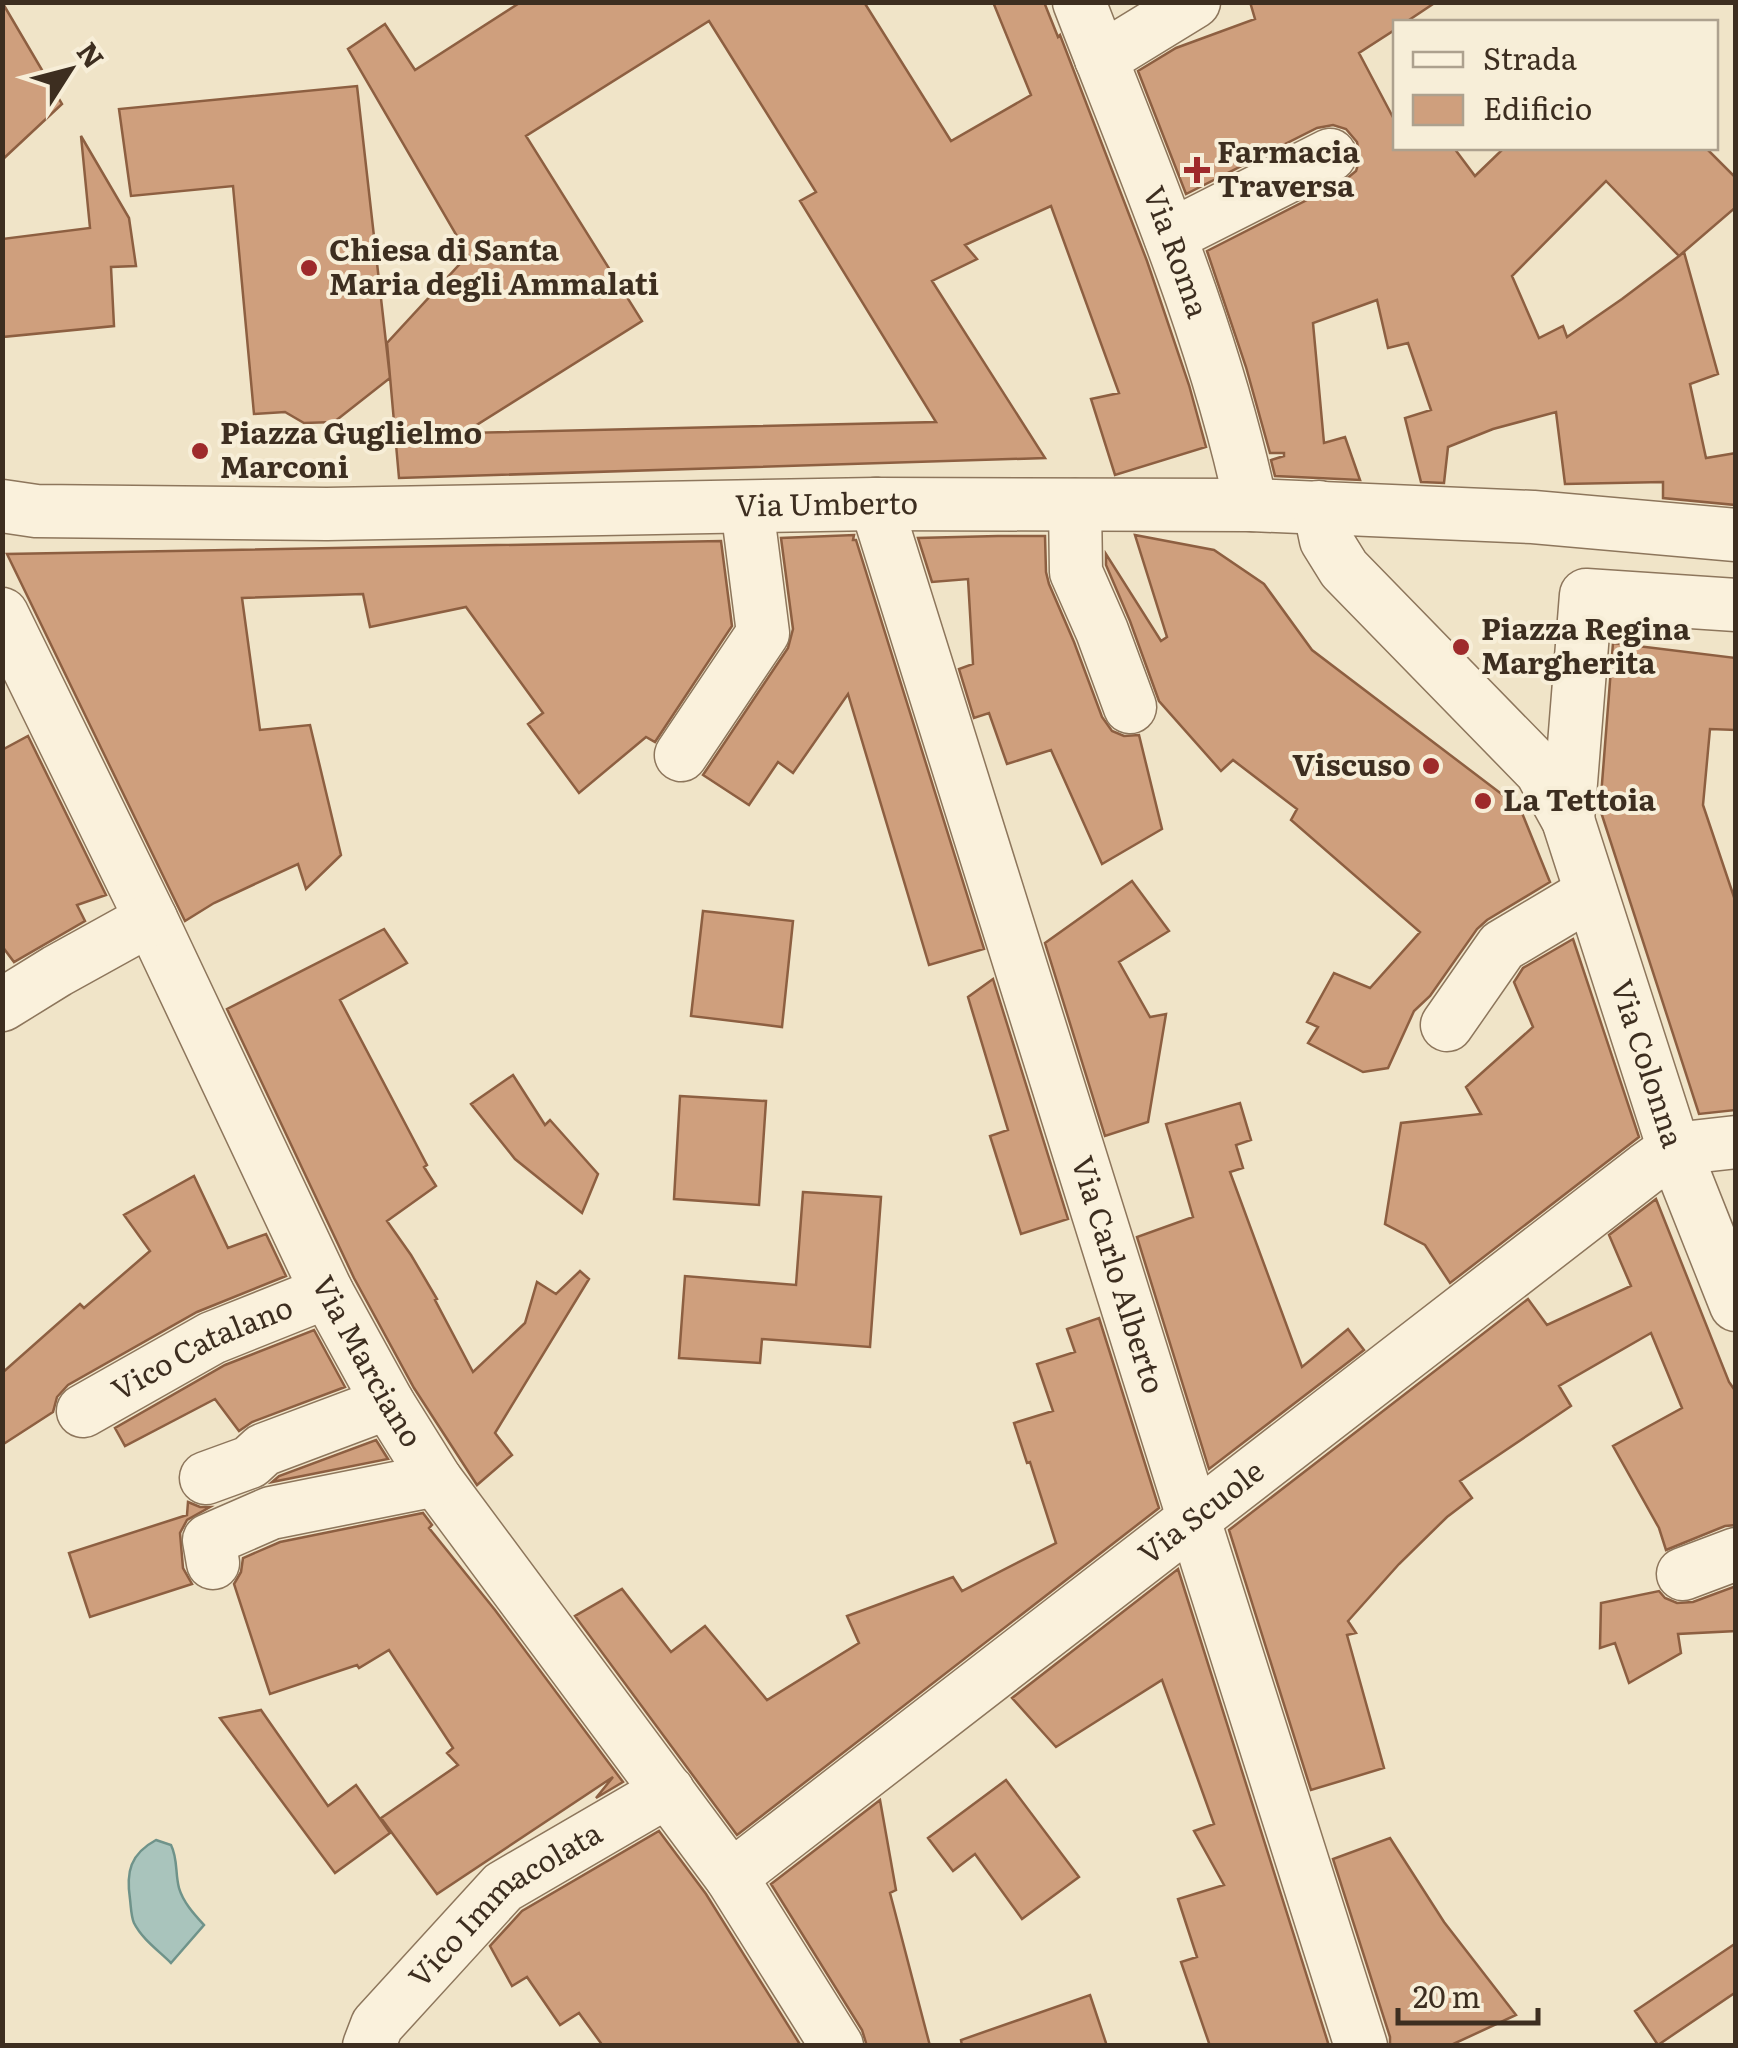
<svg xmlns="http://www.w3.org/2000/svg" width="1738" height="2048" viewBox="0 0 1738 2048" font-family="Literata,serif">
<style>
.water{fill:#a9c4bc;stroke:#6f938a;stroke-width:2.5}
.building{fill:#cf9f7d;stroke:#8d5f41;stroke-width:2.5;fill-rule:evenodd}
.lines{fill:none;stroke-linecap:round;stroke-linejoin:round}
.minor-casing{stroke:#8d765c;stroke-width:55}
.minor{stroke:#faf1dc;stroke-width:52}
.poi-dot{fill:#9e2a2b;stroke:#f7eed8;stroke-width:4}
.labels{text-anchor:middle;stroke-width:8;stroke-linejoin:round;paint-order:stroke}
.poi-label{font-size:30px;font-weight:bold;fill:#3d2e20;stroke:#f7eed8;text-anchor:start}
.street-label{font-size:30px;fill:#3d2e20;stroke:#f7eed8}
</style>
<rect width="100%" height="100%" fill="#f0e4c8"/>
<path class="water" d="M156,1840L171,1845C178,1859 175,1873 179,1888C183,1902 194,1914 204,1925L171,1963C159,1951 142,1939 134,1923C131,1916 131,1907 130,1899C126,1872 130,1854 156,1840Z"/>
<path class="building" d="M2,2L62,104L2,160Z
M521,2H864L951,141L1031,95L993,2H1044L1058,37L1060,35L1147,261L1189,385L1206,447L1115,475L1091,399L1119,393L1051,206L965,245L977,259L932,281L1045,458L399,478L387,343L468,255L348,49L385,24L415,70ZM709,21L816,192L800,201L936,422L464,433L642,321L526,136Z
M1250,2H1436L1406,22H1396V29L1359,53L1396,123V148H1454L1475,176L1504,148H1706L1736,178V207L1679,256L1684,252L1718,374L1690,384L1706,458L1736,453V505L1663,498V482L1565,484L1556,412L1493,429L1448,447L1444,483L1421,482L1405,418L1431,410L1408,343L1388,348L1377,300L1313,323L1324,443L1345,437L1360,480L1275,476L1271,460L1284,456V453H1270L1246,367L1207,251L1344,181L1356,171L1360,158L1357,142L1346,129L1333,125L1317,128L1186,194L1138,71L1176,48L1255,19ZM1606,181L1679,256L1622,299L1567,337L1563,326L1539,338L1512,276Z
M357,86L390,378L334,422L304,423L285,412L254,414L233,186L131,196L119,109Z
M81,136L129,218L136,266L111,267L114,326L2,337V239L90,228Z
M854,535L853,540H856L984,949L929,965L848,694L793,773L778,762L749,805L703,775L788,648L793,629L781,538Z
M1135,535L1214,550L1264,584L1312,650L1520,808L1550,882L1487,920L1477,929L1430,996L1414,1011L1388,1068L1363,1072L1308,1043L1318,1027L1307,1022L1334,973L1370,988L1420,932L1291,820L1297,809L1233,760L1221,771L1159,701L1130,621L1106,565V554L1161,641L1167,637Z
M998,536H1045L1046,572L1049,584L1074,642L1102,717L1112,731L1124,736L1139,735L1162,829L1102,864L1051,750L1007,764L989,713L974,718L959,669L973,664L968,579L932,582L918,538Z
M721,541L732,626L655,742L646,737L579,793L528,724L543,713L466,607L370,627L363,594L242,598L260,730L310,725L341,855L306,889L298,864L214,903L185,921L7,554Z
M1613,643L1736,658V730L1710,729L1703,805L1736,903V1110L1699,1114L1600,809Z
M28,736L106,895L77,905L85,921L14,962L2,946V750Z
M1132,881L1169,931L1119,962L1150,1017L1166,1014L1148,1122L1105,1136L1045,943Z
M703,911L793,921L782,1027L691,1016Z
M384,929L407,963L340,1000L427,1165L424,1167L436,1186L387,1221L411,1255L437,1299L435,1300L473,1372L525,1323L537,1282L556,1294L580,1271L589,1279L495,1433L512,1455L477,1485L414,1388L354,1278L227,1009Z
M1573,939L1639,1137L1450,1283L1425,1245L1385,1224L1401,1123L1481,1114L1466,1087L1533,1027L1514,982L1523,968Z
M993,979L1068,1219L1021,1234L990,1136L1008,1130L968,997Z
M513,1075L545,1125L550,1120L598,1174L582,1213L515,1159L471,1104Z
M680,1096L766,1101L759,1205L674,1199Z
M1240,1103L1251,1140L1236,1145L1243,1168L1230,1172L1302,1367L1348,1329L1364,1350L1209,1469L1137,1237L1193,1217L1166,1124Z
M194,1176L228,1248L266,1234L286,1276L197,1312L68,1385L57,1397L53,1412L2,1445V1373L80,1304L84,1308L150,1251L124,1215Z
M803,1192L881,1197L870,1347L762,1339L760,1363L679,1358L685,1276L796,1285Z
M1656,1199L1729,1382L1736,1392V1525L1725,1526L1666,1550L1659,1528L1613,1446L1682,1408L1651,1333L1559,1386L1571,1406L1460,1481L1472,1498L1447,1517L1399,1564L1348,1621L1356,1633L1347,1635L1384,1768L1311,1790L1229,1530L1528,1299L1547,1325L1631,1286L1609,1235Z
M1099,1318L1159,1508L737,1835L575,1616L622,1589L671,1652L705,1626L767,1700L859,1643L847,1616L953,1577L962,1591L1056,1543L1030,1462L1027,1463L1014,1423L1053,1411L1037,1364L1075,1352L1067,1329Z
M314,1330L345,1387L252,1422L239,1431L215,1399L125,1446L115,1428L225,1365Z
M376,1440L388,1459L272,1482L279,1476Z
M188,1502L200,1507H210L187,1520L180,1533L183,1568L192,1584L90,1617L69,1553L187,1515Z
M423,1513L432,1525L429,1528L495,1610L623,1782L596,1798L613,1777L437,1894L381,1818L458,1765L447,1753L453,1748L389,1650L359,1668L357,1665L270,1694L234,1584L241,1572L243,1558L280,1542Z
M1178,1569L1329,2046H1210L1181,1962L1197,1957L1178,1899L1224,1885L1194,1831L1214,1824L1162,1680L1056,1747L1012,1698Z
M1736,1586V1631L1678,1634L1681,1653L1629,1683L1615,1643L1600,1648L1601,1603L1659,1591L1665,1598L1677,1603L1693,1602Z
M261,1710L328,1806L356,1785L390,1833L335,1873L220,1718Z
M1006,1780L1079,1877L1022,1919L975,1854L953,1871L928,1838Z
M880,1800L896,1890L890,1893L930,2046H867L862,2030L771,1884Z
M659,1831L706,1894L801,2046H603L579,2013L560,2025L527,1977L512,1986L490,1946L522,1911Z
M1390,1838L1444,1922L1516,2015L1449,2046H1390V2037L1333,1859Z
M1736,1943V1992L1658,2045L1635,2011Z
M1090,1995L1107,2046H962L961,2040Z"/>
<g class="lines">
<g class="minor-casing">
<g id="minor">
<path id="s1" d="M1079,2C1143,168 1214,331 1251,505"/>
<path d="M1101,59L1194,2"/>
<path d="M1170,236L1330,155"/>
<path id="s2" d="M876,504L1194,1520L1361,2046"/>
<path d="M1075,505L1076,572L1102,631L1130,707"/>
<path id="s3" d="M2,506L36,511L327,514L876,504L1251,505L1533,517L1736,535"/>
<path id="s4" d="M1319,507L1326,540L1344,569L1541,771L1568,820L1674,1149L1736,1305"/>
<path id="s5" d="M2,614L151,919L327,1292L388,1403L436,1480L731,1877L837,2046"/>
<path d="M681,755L763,633L747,507"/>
<path d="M1568,820L1586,595L1736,605"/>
<path d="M2,1005L57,971L151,919"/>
<path d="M1447,1025L1502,946L1591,893"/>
<path id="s6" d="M83,1411L212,1338L327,1292"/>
<path d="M206,1478L250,1462L263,1450L388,1403"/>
<path d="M213,1563L209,1540L271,1513L436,1480"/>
<path d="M1683,1574L1736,1554"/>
<path id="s7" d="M731,1877L1646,1169L1674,1149L1736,1142"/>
<path id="s8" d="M369,2046L377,2025L503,1887L668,1791"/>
</g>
</g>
<use href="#minor" class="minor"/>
</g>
<g class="poi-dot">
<path d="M1192 155h10v10h10v10h-10v10h-10v-10h-10v-10h10z"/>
<circle cx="309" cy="268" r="10"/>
<circle cx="200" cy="451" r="10"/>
<circle cx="1461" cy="647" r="10"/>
<circle cx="1431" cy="766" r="10"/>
<circle cx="1483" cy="801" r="10"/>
</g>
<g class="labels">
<g class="poi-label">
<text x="1217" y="163">Farmacia<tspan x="1217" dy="34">Traversa</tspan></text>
<text x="329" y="261">Chiesa di Santa<tspan x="329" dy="34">Maria degli Ammalati</tspan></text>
<text x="220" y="444">Piazza Guglielmo<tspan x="220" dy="34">Marconi</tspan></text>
<text x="1481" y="640">Piazza Regina<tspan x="1481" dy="34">Margherita</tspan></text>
<text x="1411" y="776" text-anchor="end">Viscuso</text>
<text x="1503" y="811">La Tettoia</text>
</g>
<g class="street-label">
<text dy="10" stroke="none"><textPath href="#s1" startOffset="268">Via Roma</textPath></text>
<text dy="10" stroke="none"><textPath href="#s3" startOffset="825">Via Umberto</textPath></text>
<text dy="10" stroke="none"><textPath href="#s4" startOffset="662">Via Colonna</textPath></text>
<text dy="10" stroke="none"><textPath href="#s2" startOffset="808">Via Carlo Alberto</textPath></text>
<text dy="10" stroke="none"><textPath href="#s6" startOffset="135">Vico Catalano</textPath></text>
<text dy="10" stroke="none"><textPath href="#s5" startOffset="832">Via Marciano</textPath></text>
<text dy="10" stroke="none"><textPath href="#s7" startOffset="595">Via Scuole</textPath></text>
<text dy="10" stroke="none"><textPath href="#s8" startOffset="200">Vico Immacolata</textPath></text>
</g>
</g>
<rect width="1738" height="2048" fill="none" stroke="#3d2e20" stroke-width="10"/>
<rect x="1393" y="20" width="325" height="130" fill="#f7eed8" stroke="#ada18e" stroke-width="2.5"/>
<rect x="1413" y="52" width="50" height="15" fill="#faf1dc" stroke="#ada18e" stroke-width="2.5"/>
<text x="1483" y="70" font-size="30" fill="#3d2e20">Strada</text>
<rect x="1413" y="95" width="50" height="30" fill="#cf9f7d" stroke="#ada18e" stroke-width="2.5"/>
<text x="1483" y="120" font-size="30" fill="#3d2e20">Edificio</text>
<g transform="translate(70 70) rotate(54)" stroke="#f7eed8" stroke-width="8" paint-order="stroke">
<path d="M0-8L18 38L0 25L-18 38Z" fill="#3d2e20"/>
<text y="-15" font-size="28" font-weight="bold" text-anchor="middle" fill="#3d2e20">N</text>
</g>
<path d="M1398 2008v15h140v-15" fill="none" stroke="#3d2e20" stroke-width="5"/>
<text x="1413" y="2008" font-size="30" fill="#3d2e20" stroke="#f7eed8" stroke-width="8" paint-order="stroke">20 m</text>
</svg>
